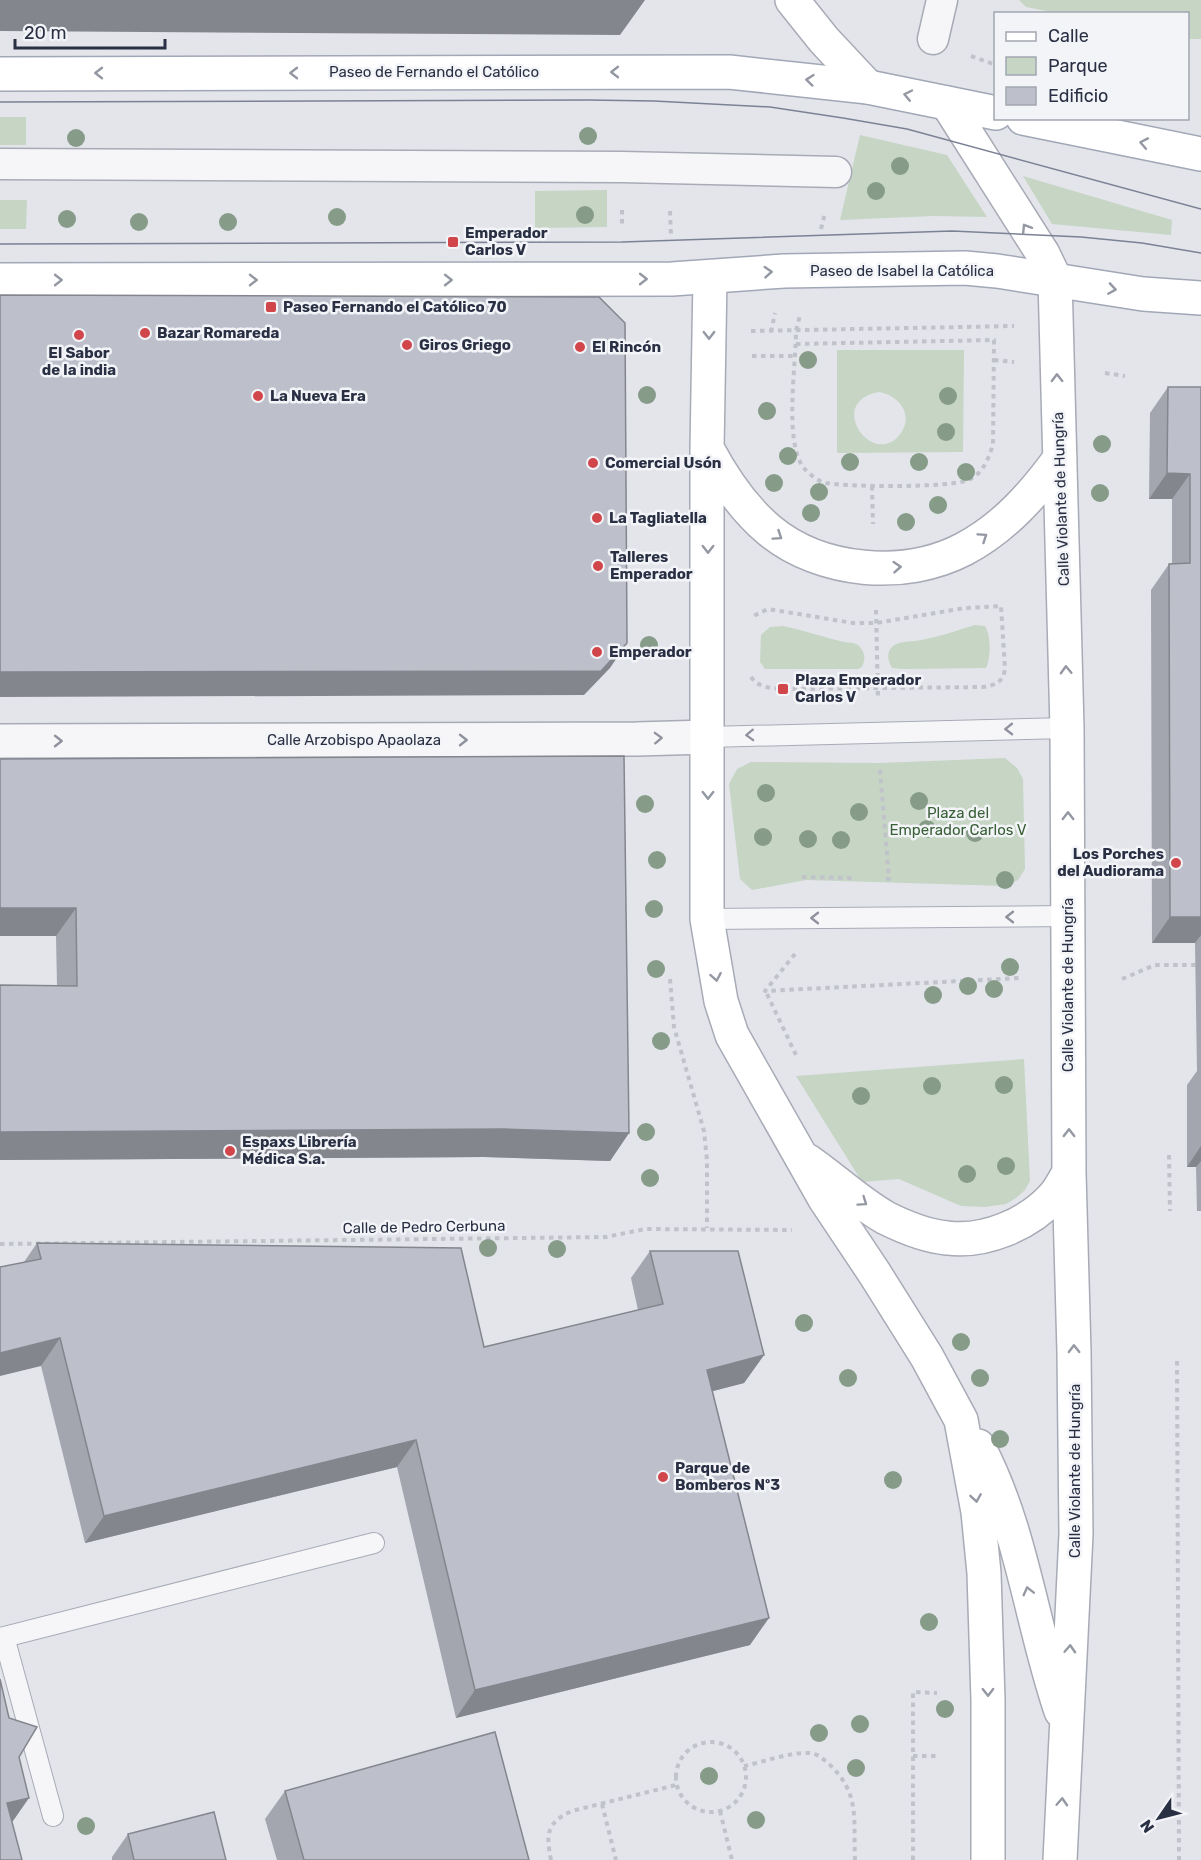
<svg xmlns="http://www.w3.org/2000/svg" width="1201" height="1860" viewBox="0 0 1201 1860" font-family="Rubik,sans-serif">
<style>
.green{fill:#c6d5c4;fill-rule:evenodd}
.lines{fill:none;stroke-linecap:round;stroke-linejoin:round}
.service-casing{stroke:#a8abb6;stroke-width:22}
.pedestrian-casing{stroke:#a8abb6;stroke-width:33}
.minor-casing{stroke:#a8abb6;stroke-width:36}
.secondary-casing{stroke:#a8abb6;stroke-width:36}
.primary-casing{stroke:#a2a7b7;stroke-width:36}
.path{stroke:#c1c3ca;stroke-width:4;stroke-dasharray:4.5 4.5;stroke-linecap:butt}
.service{stroke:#f6f6f9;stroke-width:20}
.pedestrian{stroke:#f6f6f9;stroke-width:30}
.minor{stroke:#f6f6f9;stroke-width:33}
.secondary{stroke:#fff;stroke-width:33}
.primary{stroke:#fff;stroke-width:33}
.tram{stroke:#7c8295;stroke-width:1.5}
.tree{fill:#869c88}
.wall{fill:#a3a5af}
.shaded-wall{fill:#84868e}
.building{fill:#bdc0cb;stroke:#84868e;stroke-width:1.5}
.oneway{stroke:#9498a2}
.oneway2{stroke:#90939e}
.poi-dot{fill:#d1464a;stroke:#f3f4f8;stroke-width:2}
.labels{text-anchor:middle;stroke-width:5;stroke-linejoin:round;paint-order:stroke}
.street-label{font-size:15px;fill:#2a3044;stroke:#f3f4f8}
.poi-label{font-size:15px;font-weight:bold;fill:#2a3044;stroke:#f3f4f8;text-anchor:start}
.park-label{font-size:15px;fill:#396037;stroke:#f3f4f8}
</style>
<rect width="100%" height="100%" fill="#e3e5eb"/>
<path class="green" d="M1019,0H1201V39H1188V14L1056,13L1026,7Z
M0,117H26V145H0Z
M860,135L947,155L987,217L934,216L840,220Z
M1023,176L1172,220L1171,235L1052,224Z
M607,190V227L535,228V191Z
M0,200H27L26,229H0Z
M837,350H964L963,452L837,453ZM879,392C898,395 914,414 901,433C874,471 824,402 879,392Z
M975,625L985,626C991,635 991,658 986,668L902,669L892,668C888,661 886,653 892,647C898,641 908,642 915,641C936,638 955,631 975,625Z
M783,626C803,630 823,637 844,642C850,643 853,642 858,645C865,651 866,659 862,667L858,669H765L760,662L761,635L770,627Z
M1005,758L1017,768L1023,779L1025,869L1018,880L1005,886L806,880L752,890L740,879L729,784L737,769L751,762L880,763Z
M1024,1059L1030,1181L1025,1190L1016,1198L1006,1204L985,1207L961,1206L899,1179L862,1182L796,1076Z"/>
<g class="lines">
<g class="service-casing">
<path id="service" d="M708,737L1067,728
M707,919L1068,916
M4,1637L53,1816
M0,1638L374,1543"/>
</g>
<g class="pedestrian-casing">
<path id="pedestrian" d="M933,39L942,0
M0,164L622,167L836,172"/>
</g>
<g class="minor-casing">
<path id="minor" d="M0,741L636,739L708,737"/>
</g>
<g class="secondary-casing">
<path id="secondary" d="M792,0L824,40L868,87
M947,103L1043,254L1055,279L1067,728L1069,1173L1074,1352L1076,1534L1060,1860
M710,277L707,449V919L721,1001L732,1035L825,1199L875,1274L927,1357L961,1420L978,1512L984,1573L988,1700V1860
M708,450C724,480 743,508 769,530C821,573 905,580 964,549C1004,528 1034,494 1060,458
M808,1161C834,1179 859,1203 886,1218C904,1227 926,1236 947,1238C985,1243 1029,1224 1054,1196C1060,1189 1064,1180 1069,1173
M978,1446C1022,1529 1031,1623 1061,1711"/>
</g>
<g class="primary-casing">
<path id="primary" d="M0,74L729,72L868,87L996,113
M1023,118L1201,154
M0,280L672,279L784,271L965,268L997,271L1143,294L1201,298"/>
</g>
<path class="path" d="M971,56L996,65
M622,210V227
M670,211L671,236
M821,229L825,213
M751,331L1014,326
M771,332L775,313
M796,344L994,340L993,444C989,458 983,474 968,480C950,488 847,487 826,483C817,481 809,474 803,467C784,440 796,366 796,331L800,315
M752,356H796
M994,360L1014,362
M1105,373L1125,376
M872,486L873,524
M876,610L878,698
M751,677C759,688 770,688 783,689L983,687C996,685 1003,682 1005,669L1001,606L965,608L876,623H853L768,609L751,617
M880,770L889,879H885
M802,877L854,878
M795,954L765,991L1020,978
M670,979L674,1027L704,1131L707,1160V1228
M1122,979L1155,965H1201
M767,994L796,1055
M1169,1155L1170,1211
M0,1244L606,1237L645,1229L792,1230
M1177,1361L1179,1860
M676 1777a35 35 0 1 1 70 0a35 35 0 1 1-70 0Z
M913,1756H938
M744,1766C763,1762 790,1752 809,1753C817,1753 823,1759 829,1764C861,1794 853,1820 855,1860
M602,1804L616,1860
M720,1811L732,1860
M551,1860C546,1834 546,1823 572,1811L676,1785
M913,1860V1692L937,1693"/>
<use href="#service" class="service"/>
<use href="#pedestrian" class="pedestrian"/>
<use href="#minor" class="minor"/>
<use href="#secondary" class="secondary"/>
<use href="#primary" class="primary"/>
<path class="tram" d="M0,102L588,100L654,101L770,107L843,118L907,129L1201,209
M0,244L622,242L952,231L1081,237L1142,243L1201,253"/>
</g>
<g class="tree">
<circle cx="588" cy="136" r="9"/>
<circle cx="76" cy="138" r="9"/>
<circle cx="900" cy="166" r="9"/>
<circle cx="876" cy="191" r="9"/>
<circle cx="585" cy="215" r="9"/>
<circle cx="337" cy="217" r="9"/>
<circle cx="67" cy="219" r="9"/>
<circle cx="139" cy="222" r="9"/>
<circle cx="228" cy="222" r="9"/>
<circle cx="808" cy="360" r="9"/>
<circle cx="647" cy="395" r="9"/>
<circle cx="948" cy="396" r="9"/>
<circle cx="767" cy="411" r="9"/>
<circle cx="946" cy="432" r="9"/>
<circle cx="1102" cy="444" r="9"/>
<circle cx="788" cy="456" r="9"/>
<circle cx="850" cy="462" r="9"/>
<circle cx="919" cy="462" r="9"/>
<circle cx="966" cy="472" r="9"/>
<circle cx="774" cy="483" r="9"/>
<circle cx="819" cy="492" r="9"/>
<circle cx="1100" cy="493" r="9"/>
<circle cx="938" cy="505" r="9"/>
<circle cx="811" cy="513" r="9"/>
<circle cx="906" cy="522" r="9"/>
<circle cx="649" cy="645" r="9"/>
<circle cx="766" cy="793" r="9"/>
<circle cx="919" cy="801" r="9"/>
<circle cx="645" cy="804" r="9"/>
<circle cx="859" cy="812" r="9"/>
<circle cx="927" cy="829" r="9"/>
<circle cx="975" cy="833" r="9"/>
<circle cx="763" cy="837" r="9"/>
<circle cx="808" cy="839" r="9"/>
<circle cx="841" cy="840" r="9"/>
<circle cx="657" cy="860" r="9"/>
<circle cx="1005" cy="880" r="9"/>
<circle cx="654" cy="909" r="9"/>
<circle cx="1010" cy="967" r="9"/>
<circle cx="656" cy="969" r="9"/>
<circle cx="968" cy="986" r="9"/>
<circle cx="994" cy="989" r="9"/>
<circle cx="933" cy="995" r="9"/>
<circle cx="661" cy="1041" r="9"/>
<circle cx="1004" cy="1085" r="9"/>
<circle cx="932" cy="1086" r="9"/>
<circle cx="861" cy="1096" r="9"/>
<circle cx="646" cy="1132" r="9"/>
<circle cx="1006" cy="1166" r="9"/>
<circle cx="967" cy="1174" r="9"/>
<circle cx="650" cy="1178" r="9"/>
<circle cx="488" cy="1248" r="9"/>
<circle cx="557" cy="1249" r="9"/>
<circle cx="804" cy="1323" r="9"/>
<circle cx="961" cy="1342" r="9"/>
<circle cx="848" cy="1378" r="9"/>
<circle cx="980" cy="1378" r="9"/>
<circle cx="1000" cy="1439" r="9"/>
<circle cx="893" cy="1480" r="9"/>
<circle cx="929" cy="1622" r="9"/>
<circle cx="945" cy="1709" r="9"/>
<circle cx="860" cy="1724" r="9"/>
<circle cx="819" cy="1733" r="9"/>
<circle cx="856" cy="1768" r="9"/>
<circle cx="709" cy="1776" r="9"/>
<circle cx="756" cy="1820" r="9"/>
<circle cx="86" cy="1826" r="9"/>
</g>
<path class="wall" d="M1168,387H1201V1211H1197L1196,1167H1187V1085L1197,1071L1195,943H1152L1151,590L1169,564H1172V499H1149L1150,413Z
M0,759L629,1133L610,1161L484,1157L0,1160V985L57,986L56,936Z
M37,1243L484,1347L638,1310L631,1278L650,1251L764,1355L744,1383L712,1391L750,1645L456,1718L397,1467L85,1543L41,1366L24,1262Z
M285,1791L529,1860H277L265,1819Z
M128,1834L226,1860H112V1857Z"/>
<path class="shaded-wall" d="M0,0H645L620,35L0,31Z
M1167,473L1190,474L1172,499H1149Z
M627,643L610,668L584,695L0,697V672Z
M0,908H76L56,936H0Z
M1170,917H1201V935L1195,943H1152Z
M504,1129L629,1133L610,1161L484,1157L0,1160V1132Z
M1201,1146V1161L1196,1167H1187Z
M60,1338L41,1366L0,1376V1353Z
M764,1355L744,1383L687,1398L707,1370Z
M416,1440L397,1467L85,1543L104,1516Z
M769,1618L750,1645L456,1718L475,1690Z
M29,1798L13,1821L0,1824L7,1803Z"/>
<path class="building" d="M0,295L599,297L625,323L627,643L601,671L0,672Z
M1168,387H1201V917H1170L1169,564L1190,563V474L1167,473Z
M624,756L629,1133L504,1129L0,1132V985L77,986L76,908H0V759Z
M37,1243L461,1248L484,1347L663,1304L650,1251H738L764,1355L707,1370L769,1618L475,1690L416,1440L104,1516L60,1338L0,1353V1267L41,1259Z
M0,1679L9,1718L37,1727L19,1757L29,1798L7,1803L22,1860H0Z
M495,1732L529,1860H304L285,1791Z
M214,1812L226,1860H134L128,1834Z"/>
<defs><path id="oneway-chevron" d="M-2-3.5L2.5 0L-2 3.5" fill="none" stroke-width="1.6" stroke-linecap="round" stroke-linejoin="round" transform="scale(1.5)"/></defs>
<g class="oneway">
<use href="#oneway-chevron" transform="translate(615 72) rotate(180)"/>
<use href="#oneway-chevron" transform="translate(99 73) rotate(180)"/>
<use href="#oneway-chevron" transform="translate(294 73) rotate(180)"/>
<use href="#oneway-chevron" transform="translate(810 80) rotate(-174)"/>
<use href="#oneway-chevron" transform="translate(908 95) rotate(-168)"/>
<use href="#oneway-chevron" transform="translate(1144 143) rotate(-169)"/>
<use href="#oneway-chevron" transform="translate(1026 228) rotate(-122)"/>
<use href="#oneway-chevron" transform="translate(768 272) rotate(-4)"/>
<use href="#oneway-chevron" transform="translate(643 279)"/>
<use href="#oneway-chevron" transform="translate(58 280)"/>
<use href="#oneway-chevron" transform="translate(253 280)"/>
<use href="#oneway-chevron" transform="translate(448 280)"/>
<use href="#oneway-chevron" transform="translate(1112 289) rotate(9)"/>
<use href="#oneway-chevron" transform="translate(709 335) rotate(90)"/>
<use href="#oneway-chevron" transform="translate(1057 378) rotate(-91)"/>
<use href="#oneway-chevron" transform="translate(778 536) rotate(34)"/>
<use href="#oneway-chevron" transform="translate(983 537) rotate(-34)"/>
<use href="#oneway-chevron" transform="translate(708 549) rotate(90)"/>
<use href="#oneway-chevron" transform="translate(897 567) rotate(-4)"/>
<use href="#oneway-chevron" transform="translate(1066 670) rotate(-92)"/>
<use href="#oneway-chevron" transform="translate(708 795) rotate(90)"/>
<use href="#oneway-chevron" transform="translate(1068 816) rotate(-90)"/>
<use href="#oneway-chevron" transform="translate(716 977) rotate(80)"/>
<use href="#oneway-chevron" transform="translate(1069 1133) rotate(-90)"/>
<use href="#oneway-chevron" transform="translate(863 1202) rotate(35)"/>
<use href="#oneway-chevron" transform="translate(1074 1349) rotate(-91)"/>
<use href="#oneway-chevron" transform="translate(976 1498) rotate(81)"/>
<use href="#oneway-chevron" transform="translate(1028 1591) rotate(-104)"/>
<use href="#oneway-chevron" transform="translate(1070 1649) rotate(-87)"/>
<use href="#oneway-chevron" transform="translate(988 1692) rotate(89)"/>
<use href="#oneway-chevron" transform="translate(1062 1802) rotate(-87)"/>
</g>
<g class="oneway2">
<use href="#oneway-chevron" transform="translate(1009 729) rotate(179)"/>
<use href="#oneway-chevron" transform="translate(750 735) rotate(178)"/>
<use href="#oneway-chevron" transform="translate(658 738) rotate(-2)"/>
<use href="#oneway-chevron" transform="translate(463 740)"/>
<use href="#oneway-chevron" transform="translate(58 741)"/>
<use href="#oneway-chevron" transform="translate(1010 917) rotate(180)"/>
<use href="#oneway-chevron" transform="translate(815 918) rotate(180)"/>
</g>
<g class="poi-dot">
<rect x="447" y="236" width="12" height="12" rx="3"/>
<rect x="265" y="301" width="12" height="12" rx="3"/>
<circle cx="145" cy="333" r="6"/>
<circle cx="79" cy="335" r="6"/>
<circle cx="407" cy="345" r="6"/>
<circle cx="580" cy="347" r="6"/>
<circle cx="258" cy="396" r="6"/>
<circle cx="593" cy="463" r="6"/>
<circle cx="597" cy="518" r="6"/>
<circle cx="598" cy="566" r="6"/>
<circle cx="597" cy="652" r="6"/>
<rect x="777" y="683" width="12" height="12" rx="3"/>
<circle cx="1176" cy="863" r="6"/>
<circle cx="230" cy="1151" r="6"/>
<circle cx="663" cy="1477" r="6"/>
</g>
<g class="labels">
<g class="street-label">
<text x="434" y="77">Paseo de Fernando el Católico</text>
<text x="902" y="276">Paseo de Isabel la Católica</text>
<text transform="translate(1061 499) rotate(-92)" y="5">Calle Violante de Hungría</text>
<text x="354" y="745">Calle Arzobispo Apaolaza</text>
<text transform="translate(1068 985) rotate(-90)" y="5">Calle Violante de Hungría</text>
<text transform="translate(424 1227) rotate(-1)" y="5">Calle de Pedro Cerbuna</text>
<text transform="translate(1075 1471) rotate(-90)" y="5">Calle Violante de Hungría</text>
</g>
<g class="poi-label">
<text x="465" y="238">Emperador<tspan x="465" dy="17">Carlos V</tspan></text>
<text x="283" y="312">Paseo Fernando el Católico 70</text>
<text x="157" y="338">Bazar Romareda</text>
<text x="419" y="350">Giros Griego</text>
<text x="592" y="352">El Rincón</text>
<text x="79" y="358" text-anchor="middle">El Sabor<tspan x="79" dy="17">de la india</tspan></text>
<text x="270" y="401">La Nueva Era</text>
<text x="605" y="468">Comercial Usón</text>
<text x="609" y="523">La Tagliatella</text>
<text x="610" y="562">Talleres<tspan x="610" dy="17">Emperador</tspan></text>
<text x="609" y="657">Emperador</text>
<text x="795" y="685">Plaza Emperador<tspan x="795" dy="17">Carlos V</tspan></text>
<text x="1164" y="859" text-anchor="end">Los Porches<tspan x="1164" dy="17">del Audiorama</tspan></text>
<text x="242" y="1147">Espaxs Librería<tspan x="242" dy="17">Médica S.a.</tspan></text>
<text x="675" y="1473">Parque de<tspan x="675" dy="17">Bomberos Nº3</tspan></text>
</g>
<g class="park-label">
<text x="958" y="818">Plaza del<tspan x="958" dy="17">Emperador Carlos V</tspan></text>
</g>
</g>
<rect x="994" y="12" width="195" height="108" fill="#f3f4f8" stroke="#a3a6b0" stroke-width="1.5"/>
<rect x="1006" y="32" width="30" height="9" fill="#ffffff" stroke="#a3a6b0" stroke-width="1.5"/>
<text x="1048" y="42" font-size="18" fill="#2a3044">Calle</text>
<rect x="1006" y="57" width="30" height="18" fill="#c6d5c4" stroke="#a3a6b0" stroke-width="1.5"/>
<text x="1048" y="72" font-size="18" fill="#2a3044">Parque</text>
<rect x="1006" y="87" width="30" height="18" fill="#bdc0cb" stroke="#a3a6b0" stroke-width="1.5"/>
<text x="1048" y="102" font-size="18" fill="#2a3044">Edificio</text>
<g transform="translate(1159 1818) rotate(235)" stroke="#f3f4f8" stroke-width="4.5" paint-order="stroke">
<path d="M0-4.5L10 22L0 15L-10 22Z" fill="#2a3044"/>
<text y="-9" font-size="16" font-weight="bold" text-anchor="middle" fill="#2a3044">N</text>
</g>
<path d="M15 39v9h150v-9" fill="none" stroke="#2a3044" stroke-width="3"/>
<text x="24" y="39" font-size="18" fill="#2a3044" stroke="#f3f4f8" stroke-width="4.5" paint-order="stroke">20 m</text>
</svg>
